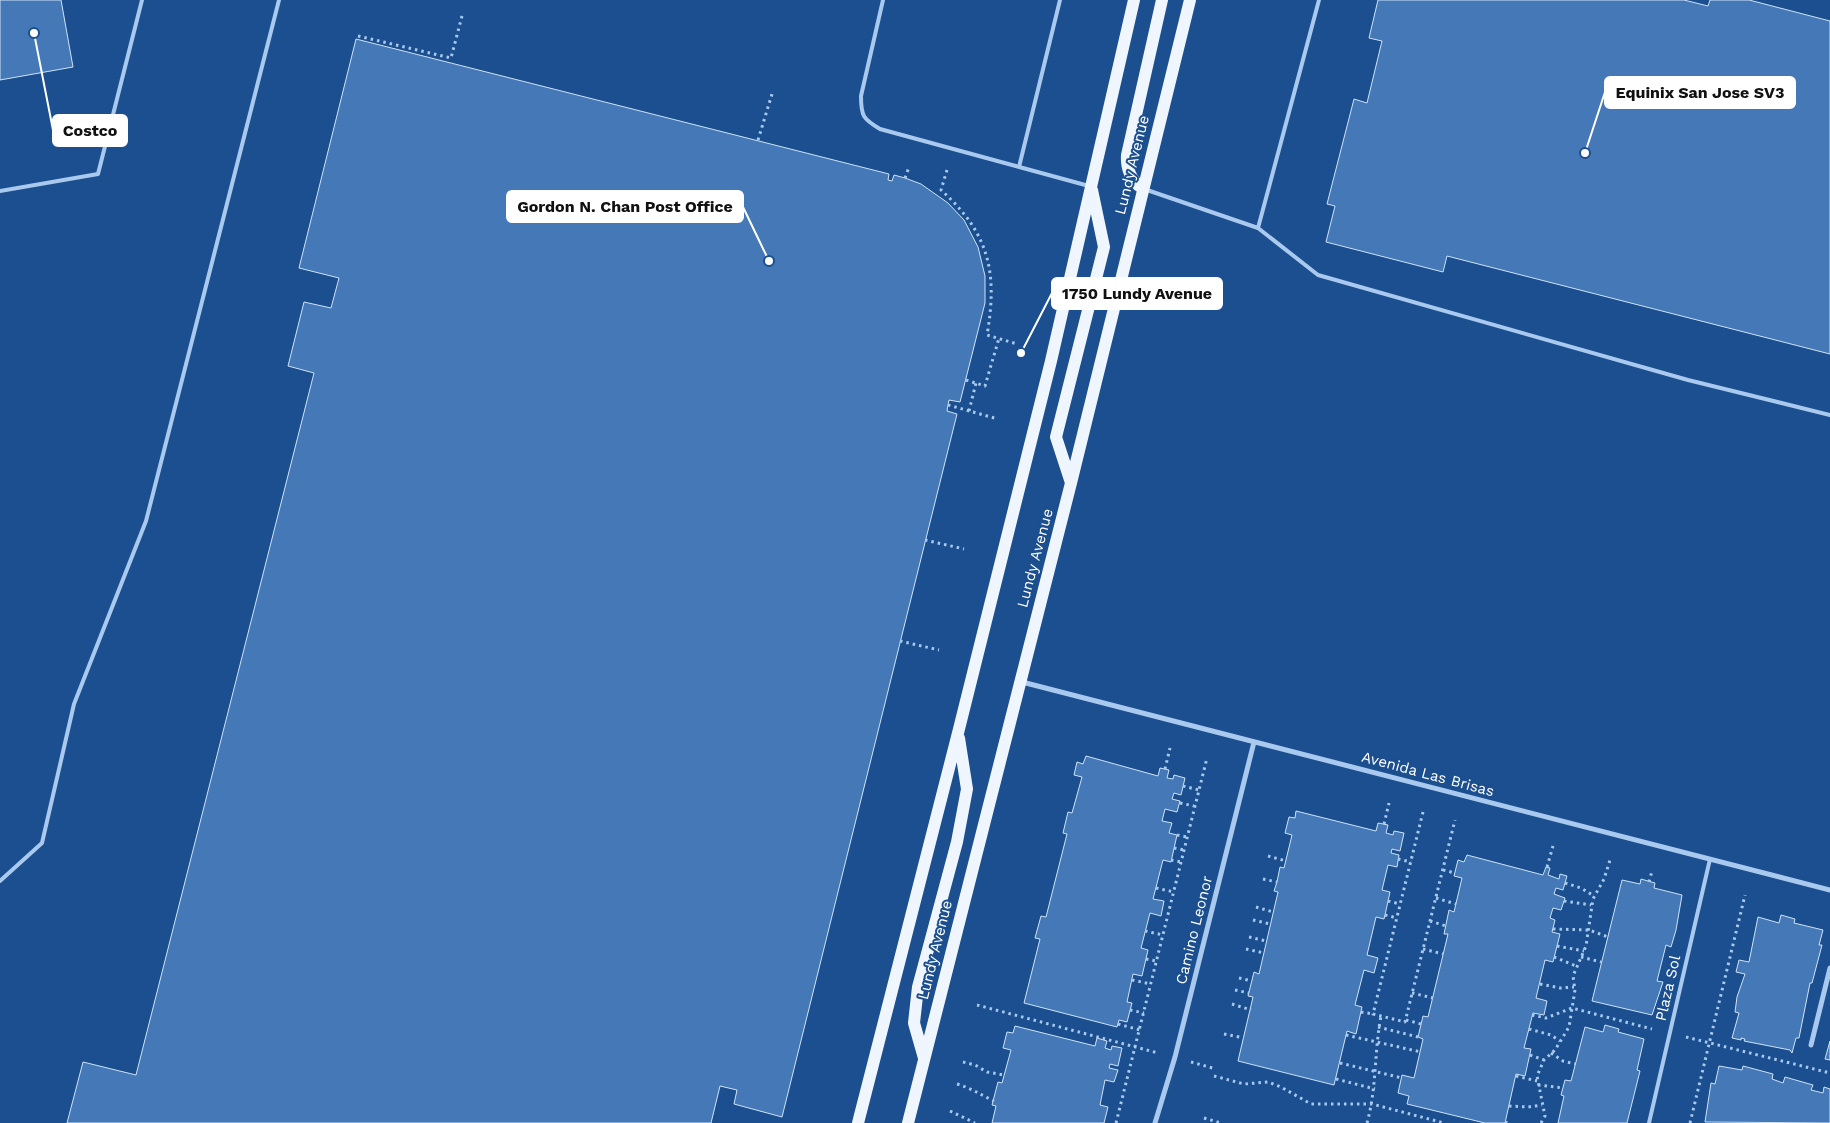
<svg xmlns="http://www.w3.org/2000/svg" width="1830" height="1123" viewBox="0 0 1830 1123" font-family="'Work Sans',sans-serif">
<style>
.building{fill:#4478b7;stroke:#cfe3fa}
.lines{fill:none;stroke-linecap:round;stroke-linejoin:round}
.path{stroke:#a9c9ee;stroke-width:3;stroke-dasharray:2.5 4;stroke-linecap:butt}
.service{stroke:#a9c9ee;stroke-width:4}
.minor{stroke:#a9c9ee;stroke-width:5}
.primary{stroke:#f0f6ff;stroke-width:12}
.labels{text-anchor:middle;stroke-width:4;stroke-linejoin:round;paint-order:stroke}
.street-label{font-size:15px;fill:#fff;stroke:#1b4f8f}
.leader{fill:none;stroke:#fff;stroke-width:2}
.callout-dot{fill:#fff;stroke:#1b4f8f;stroke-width:2}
.callout{fill:#fff;stroke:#fff;stroke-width:2}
.callout-label{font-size:16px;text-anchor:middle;font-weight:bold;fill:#111}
</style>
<rect width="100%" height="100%" fill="#1b4f8f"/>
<path class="building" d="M0,0H61L73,67L0,80Z
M1378,0H1684L1708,6L1710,0H1749L1830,21V354L1447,256L1443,272L1326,242L1335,206L1327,204L1354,99L1367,103L1382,41L1369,38Z
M356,39L889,174L888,180L892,181L894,175L905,178L921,184L948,203L964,220L978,247L985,276V303L960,402L949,400L948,405L947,411L957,414L782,1117L734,1104L737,1090L720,1086L711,1123H67L83,1062L136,1075L314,373L288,366L304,302L331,308L339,278L299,268Z
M1086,756L1158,776L1160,768L1169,770L1167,778L1173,779L1174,775L1185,778L1181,795L1174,793L1172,799L1180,801L1177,812L1165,809L1162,821L1172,823L1169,833L1177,835L1171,862L1163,860L1153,899L1164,901L1161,916L1150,913L1141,948L1148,950L1142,976L1133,974L1127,1002L1132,1003L1127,1022L1119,1020L1117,1027L1024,1003L1040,939L1035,938L1041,916L1046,917L1067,834L1063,833L1068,812L1072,813L1082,777L1074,775L1077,762L1083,764Z
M1296,811L1376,831L1378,823L1388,825L1386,833L1393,835L1394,831L1404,833L1400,851L1392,849L1391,853L1399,855L1397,867L1388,865L1382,890L1390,892L1385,915L1384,919L1376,917L1367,955L1378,958L1374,973L1364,970L1355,1005L1362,1007L1356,1034L1347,1031L1334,1085L1238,1061L1253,997L1248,996L1254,972L1259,974L1278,892L1274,891L1277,882L1280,867L1284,868L1292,835L1285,833L1289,817L1295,818Z
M1467,855L1543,875L1546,867L1550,868L1548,875L1559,879L1560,874L1567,876L1563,890L1556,888L1554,894L1565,898L1561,910L1553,908L1550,918L1555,920L1552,932L1560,934L1553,962L1545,960L1536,998L1547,1001L1544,1015L1533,1013L1524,1048L1531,1049L1525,1076L1516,1074L1505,1123H1485L1407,1104L1409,1096L1398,1093L1402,1075L1414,1078L1423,1039L1418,1037L1423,1016L1428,1017L1448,934H1444L1449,910L1454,912L1462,878L1454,876L1458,860L1464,862Z
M1641,879L1655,883L1654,888L1682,895L1676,930L1671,947L1666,945L1657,981L1663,982L1652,1015L1592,1001L1622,880L1640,884Z
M1781,915L1795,919L1794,923L1823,930L1819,945H1822L1812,983H1810L1799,1038H1796L1792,1053L1790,1050L1744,1041L1745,1039L1741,1038V1040L1732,1038L1739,1013L1735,1012L1737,997L1745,974L1736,972L1739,960L1749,962L1758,917L1779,923Z
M1605,1025L1619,1029L1618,1032L1644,1039L1637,1070L1640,1071L1627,1123H1558L1564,1096L1561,1095L1565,1080L1571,1081L1585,1027L1603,1032Z
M1015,1026L1095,1046L1097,1038L1107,1041L1105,1048L1111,1050L1112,1046L1122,1048L1118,1066L1110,1064L1109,1068L1118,1070L1114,1082L1105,1080L1100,1105L1108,1107L1104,1123H992L996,1106L992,1105L998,1082L1002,1083L1011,1050L1003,1048L1007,1032L1013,1033Z
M1830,1041V1060L1825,1059Z
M1719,1066L1742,1070L1743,1066L1773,1074L1772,1079L1783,1083L1785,1077L1813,1085L1811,1090L1823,1093L1824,1087L1830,1089V1123L1705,1122L1711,1083L1715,1084Z"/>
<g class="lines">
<path class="path" d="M358,36L451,58L462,16
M758,140L772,94
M947,170L941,190C989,233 998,272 987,335L1017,344
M905,178L909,167
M966,380L985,386L999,338
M948,405L998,419
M969,411L976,383
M925,540L964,549
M900,641L939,650
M1165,769L1170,748
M1183,786L1199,790
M1180,803L1194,806
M1423,812L1373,1014L1405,1022L1455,820
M1384,824L1389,803
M1177,835L1187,837
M1174,848L1184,850
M1268,856L1286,861
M1398,859L1411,862
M1171,860L1181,862
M1547,867L1553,846
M1443,870L1455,873
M1263,879L1277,882
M1649,882L1652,871
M1565,883L1581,888L1594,896
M1156,888L1174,892
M1436,898L1456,904
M1388,901L1400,904
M1564,901L1591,905
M1256,907L1273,912
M1385,915L1397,918
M1253,920L1270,924
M1430,921L1446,926
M1553,929L1589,930L1608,937
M1145,931L1163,935
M1249,937L1266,941
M1557,946L1584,951
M1246,949L1264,953
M1423,949L1443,954
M1554,957L1576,966
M1581,957L1601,962
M1146,959L1156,961
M1239,978L1252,981
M1132,980L1151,984
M1540,984L1560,988L1574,987
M1235,990L1249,993
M1412,993L1433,998
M1232,1004L1251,1010
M977,1005L1158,1053
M1130,1010L1144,1013
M1361,1012L1373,1014
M1532,1015L1546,1018L1572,1008L1652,1029
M1406,1020L1421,1024
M1118,1024L1140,1030
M1378,1027L1418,1037
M1529,1029L1551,1035L1560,1041
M1224,1034L1244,1038
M1346,1035L1421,1052
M1686,1037L1830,1073
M1551,1053L1563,1061L1575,1064
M1530,1055L1544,1060
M963,1062L975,1065L987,1072L1004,1075
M1191,1062L1216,1069
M1340,1063L1402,1078
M1214,1076L1244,1084L1268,1082L1281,1087L1311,1104H1372L1444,1123
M1516,1076L1537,1081
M1336,1079L1375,1089
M957,1084C971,1088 981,1095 994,1101
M1538,1085L1563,1088
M1509,1106L1528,1107L1542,1105
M950,1111L975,1123
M1204,1118L1221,1123
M1505,1122L1509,1123
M1116,1123L1207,758
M1367,1123C1377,1087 1374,1052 1381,1016
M1541,1123L1545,1116L1537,1076L1544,1060L1555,1050L1569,1027L1575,990L1573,976L1586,946L1593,899L1604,879L1610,860
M1690,1123L1745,895"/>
<path class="service" d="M883,0L861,96C861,116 863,119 880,129L1089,186
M1019,167L1060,0
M1147,190L1258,228L1319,0
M0,191L98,174L142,0
M1258,228L1318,275L1688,380L1830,415
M0,881L42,843L74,704L146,521L279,0
M1649,1123L1710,859"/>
<path class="minor" d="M1022,682L1830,890
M1811,1045L1830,968
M1155,1123L1175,1057L1254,742"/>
<path class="primary" d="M1142,188C1131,181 1126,168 1127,155L1162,0
M1071,483L1056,437L1104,247L1092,190
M924,1058L914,1023L918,987L957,842L967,789L959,738
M858,1123L958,733L1051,361L1134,0
M908,1123L1071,483L1190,0"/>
</g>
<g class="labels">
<g class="street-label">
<text transform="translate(1132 165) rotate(-76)" y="5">Lundy Avenue</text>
<text transform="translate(1035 558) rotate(-75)" y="5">Lundy Avenue</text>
<text transform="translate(1428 774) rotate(15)" y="5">Avenida Las Brisas</text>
<text transform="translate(1194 930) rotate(-76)" y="5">Camino Leonor</text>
<text transform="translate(935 950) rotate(-76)" y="5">Lundy Avenue</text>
<text transform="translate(1668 988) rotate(-77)" y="5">Plaza Sol</text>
</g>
</g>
<path class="leader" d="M1585 153L1605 92M34 33L53 130M769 261L743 207M1021 353L1052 293"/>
<g class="callout-dot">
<circle cx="1585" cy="153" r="5"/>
<circle cx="34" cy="33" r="5"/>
<circle cx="769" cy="261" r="5"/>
<circle cx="1021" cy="353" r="5"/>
</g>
<g class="callout">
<rect x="1605" y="77" width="190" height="31" rx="5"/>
<rect x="53" y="115" width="74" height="31" rx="5"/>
<rect x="507" y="191" width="236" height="31" rx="5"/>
<rect x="1052" y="278" width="170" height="31" rx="5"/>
</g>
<g class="callout-label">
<text x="1700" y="98">Equinix San Jose SV3</text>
<text x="90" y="136">Costco</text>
<text x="625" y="212">Gordon N. Chan Post Office</text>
<text x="1137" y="299">1750 Lundy Avenue</text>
</g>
</svg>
